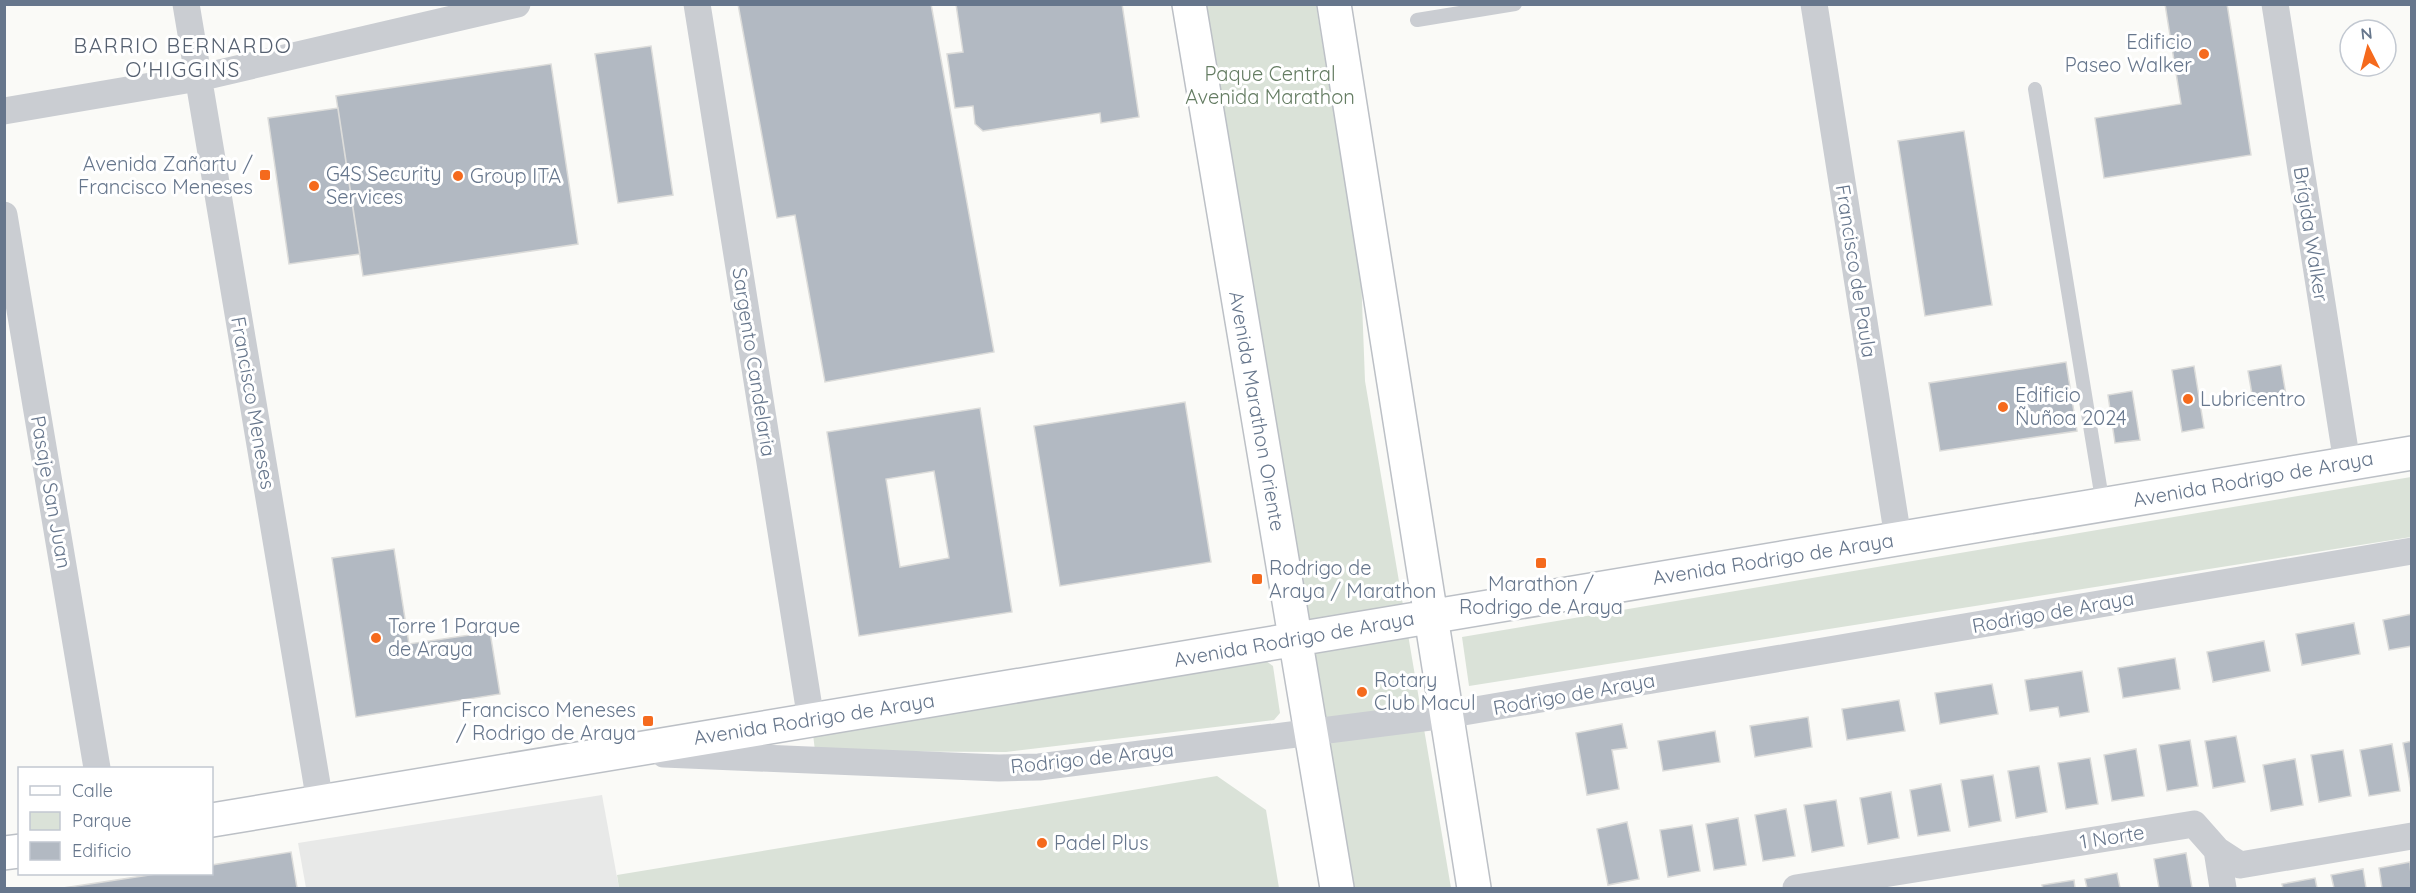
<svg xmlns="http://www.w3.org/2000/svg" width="2416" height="893" viewBox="0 0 2416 893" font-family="Quicksand,sans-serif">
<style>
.built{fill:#e8e9e8}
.green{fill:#dae2d8}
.building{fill:#b2b9c2;stroke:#dcdcda;stroke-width:1.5;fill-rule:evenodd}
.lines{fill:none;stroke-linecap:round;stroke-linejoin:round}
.secondary-casing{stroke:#bcc0c6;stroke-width:36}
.service{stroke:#cacdd2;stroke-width:14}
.minor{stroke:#cacdd2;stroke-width:27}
.secondary{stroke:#fff;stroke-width:33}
.poi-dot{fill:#f56a1d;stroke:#fff;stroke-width:2}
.labels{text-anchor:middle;stroke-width:6;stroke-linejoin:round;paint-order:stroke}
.poi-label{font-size:20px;fill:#66768c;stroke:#fff;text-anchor:start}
.park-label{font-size:20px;fill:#647c62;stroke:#fff}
.street-label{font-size:20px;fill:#66768c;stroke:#fff}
.neighbourhood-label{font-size:21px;letter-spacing:1.5px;fill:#556070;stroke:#fff}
</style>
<rect width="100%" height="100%" fill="#fafaf7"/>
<path class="built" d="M602,795L619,888H306L298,843Z"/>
<path class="green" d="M1197,5H1316L1361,275L1365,381L1451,888H1350Z
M2411,477V537L1469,686L1462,637Z
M1263,659L1273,666L1280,713L1274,720L1006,752L815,751L813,734Z
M1217,776L1266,810L1279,888H619L617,875Z"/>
<path class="building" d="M738,4H931L994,352L825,382L795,215L777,218Z
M956,4H1122L1139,117L1101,123L1100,113L983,131L975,124L973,106L955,108L947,54L963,52Z
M2165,4H2227L2251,155L2104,178L2095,118L2181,104Z
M651,46L673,195L618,203L595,54Z
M551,64L578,244L363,276L336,96Z
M338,108L360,254L289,264L268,118Z
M1964,131L1992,305L1925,316L1898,141Z
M2066,362L2077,431L1940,451L1929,383Z
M2281,365L2287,401L2254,406L2248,371Z
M2194,366L2204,428L2182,432L2172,370Z
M2132,391L2140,440L2115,443L2108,395Z
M1185,402L1211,562L1060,586L1034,426Z
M980,408L1012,612L859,636L827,432ZM934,471L949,558L900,567L886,479Z
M394,549L409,644L490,632L500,694L356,717L332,558Z
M2412,614V646L2389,650L2383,620Z
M2354,623L2360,654L2302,665L2296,634Z
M2264,641L2270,671L2213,682L2207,652Z
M2175,658L2180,689L2123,698L2118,668Z
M2082,671L2089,712L2060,717L2058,707L2030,711L2025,680Z
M1992,684L1998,714L1940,724L1935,693Z
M1899,700L1905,731L1847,740L1842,709Z
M1808,717L1812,747L1755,757L1750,726Z
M1622,724L1627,748L1612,750L1619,789L1587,795L1576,733Z
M1715,731L1720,762L1663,771L1658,741Z
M2236,736L2245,782L2213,788L2205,741Z
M2190,740L2198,786L2167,791L2159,745Z
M2412,741V789H2411L2403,743Z
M2392,744L2400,791L2369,796L2360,750Z
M2136,749L2144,796L2112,801L2104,755Z
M2343,750L2351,796L2319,802L2311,755Z
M2090,758L2098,804L2066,809L2058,763Z
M2295,759L2303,805L2271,811L2263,765Z
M2039,766L2047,812L2016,818L2008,771Z
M1993,775L2001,821L1969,827L1961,780Z
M1941,784L1950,831L1918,836L1910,790Z
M1891,792L1899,838L1868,844L1860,798Z
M1836,800L1844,846L1812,852L1804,805Z
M1786,809L1795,856L1763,861L1755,815Z
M1738,818L1746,865L1714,870L1706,824Z
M1627,822L1639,879L1608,885L1597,829Z
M1692,825L1700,871L1668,877L1660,830Z
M291,852L297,888H63L156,874H212V865Z
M2186,853L2192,888H2159L2154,859Z
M2410,862L2412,888H2382L2379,868Z
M2363,869L2366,888H2334L2331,875Z
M2117,873L2120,888H2087L2085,879Z
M2315,878L2317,888H2283L2282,884Z
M2074,880L2075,888H2043L2042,885Z"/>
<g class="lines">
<g class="secondary-casing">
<path id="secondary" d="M1189,4L1337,888
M1334,4L1474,888
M212,820L2412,453
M4,853L20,851"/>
</g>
<path class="service" d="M1417,20L1515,4
M2035,89L2103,505"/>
<path class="minor" d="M186,4L320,802
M697,4L811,720
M1814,4L1898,538
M2275,4L2347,463
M4,111L198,78L517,4
M4,215L97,768
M664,754L999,768L1039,767L1446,715L2412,551
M2217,850L2223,888
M1796,888L2194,824L2217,850L2240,865L2412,836"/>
<use href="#secondary" class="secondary"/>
</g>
<g class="poi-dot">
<circle cx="2204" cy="54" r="6"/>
<rect x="259" y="169" width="12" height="12" rx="3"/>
<circle cx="458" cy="176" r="6"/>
<circle cx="314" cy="186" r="6"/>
<circle cx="2188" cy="399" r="6"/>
<circle cx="2003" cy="407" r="6"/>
<rect x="1535" y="557" width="12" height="12" rx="3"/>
<rect x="1251" y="573" width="12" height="12" rx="3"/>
<circle cx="376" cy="638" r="6"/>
<circle cx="1362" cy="692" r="6"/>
<rect x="642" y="715" width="12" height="12" rx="3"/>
<circle cx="1042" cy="843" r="6"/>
</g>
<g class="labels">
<g class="poi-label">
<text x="2192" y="49" text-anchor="end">Edificio<tspan x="2192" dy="23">Paseo Walker</tspan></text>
<text x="253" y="171" text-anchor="end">Avenida Zañartu /<tspan x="253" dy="23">Francisco Meneses</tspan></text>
<text x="326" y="181">G4S Security<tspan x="326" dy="23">Services</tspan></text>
<text x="470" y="183">Group ITA</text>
<text x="2015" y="402">Edificio<tspan x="2015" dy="23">Ñuñoa 2024</tspan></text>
<text x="2200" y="406">Lubricentro</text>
<text x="1269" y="575">Rodrigo de<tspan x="1269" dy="23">Araya / Marathon</tspan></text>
<text x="1541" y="591" text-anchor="middle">Marathon /<tspan x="1541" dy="23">Rodrigo de Araya</tspan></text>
<text x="388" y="633">Torre 1 Parque<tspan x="388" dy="23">de Araya</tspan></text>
<text x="1374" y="687">Rotary<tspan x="1374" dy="23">Club Macul</tspan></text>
<text x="636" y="717" text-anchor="end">Francisco Meneses<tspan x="636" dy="23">/ Rodrigo de Araya</tspan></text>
<text x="1054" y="850">Padel Plus</text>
</g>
<g class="park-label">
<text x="1270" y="81">Paque Central<tspan x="1270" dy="23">Avenida Marathon</tspan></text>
</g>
<g class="street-label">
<text transform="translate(2311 234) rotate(81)" y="7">Brígida Walker</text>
<text transform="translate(1856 271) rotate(81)" y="7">Francisco de Paula</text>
<text transform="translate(754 362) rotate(81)" y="7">Sargento Candelaria</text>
<text transform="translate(253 403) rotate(80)" y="7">Francisco Meneses</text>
<text transform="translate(1257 411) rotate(80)" y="7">Avenida Marathon Oriente</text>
<text transform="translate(2253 479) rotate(-10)" y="7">Avenida Rodrigo de Araya</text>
<text transform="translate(51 492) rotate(80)" y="7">Pasaje San Juan</text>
<text transform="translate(1773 559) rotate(-9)" y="7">Avenida Rodrigo de Araya</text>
<text transform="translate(2053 612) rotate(-10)" y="7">Rodrigo de Araya</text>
<text transform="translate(1294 639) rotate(-10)" y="7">Avenida Rodrigo de Araya</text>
<text transform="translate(1574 694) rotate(-10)" y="7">Rodrigo de Araya</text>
<text transform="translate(814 719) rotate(-9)" y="7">Avenida Rodrigo de Araya</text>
<text transform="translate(1092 758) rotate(-6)" y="7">Rodrigo de Araya</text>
<text transform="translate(2112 837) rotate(-9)" y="7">1 Norte</text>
</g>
<g class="neighbourhood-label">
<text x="183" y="53">BARRIO BERNARDO<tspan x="183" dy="24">O'HIGGINS</tspan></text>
</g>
</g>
<rect width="2416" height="893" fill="none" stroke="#66768c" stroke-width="12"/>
<rect x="18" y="767" width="195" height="108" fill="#ffffff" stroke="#c2c8d1" stroke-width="1.5"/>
<rect x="30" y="786" width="30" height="9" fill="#ffffff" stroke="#c2c8d1" stroke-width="1.5"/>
<text x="72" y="797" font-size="18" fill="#66768c">Calle</text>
<rect x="30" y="812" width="30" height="18" fill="#dae2d8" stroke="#c2c8d1" stroke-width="1.5"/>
<text x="72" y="827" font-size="18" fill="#66768c">Parque</text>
<rect x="30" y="842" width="30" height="18" fill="#b2b9c2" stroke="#c2c8d1" stroke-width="1.5"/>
<text x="72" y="857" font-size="18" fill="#66768c">Edificio</text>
<g transform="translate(2368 48) rotate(354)"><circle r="28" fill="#ffffff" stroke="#c2c8d1" stroke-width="1.5"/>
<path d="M0-4.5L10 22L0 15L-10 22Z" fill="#f56a1d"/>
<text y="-9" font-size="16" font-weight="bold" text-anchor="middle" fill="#66768c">N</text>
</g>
</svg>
